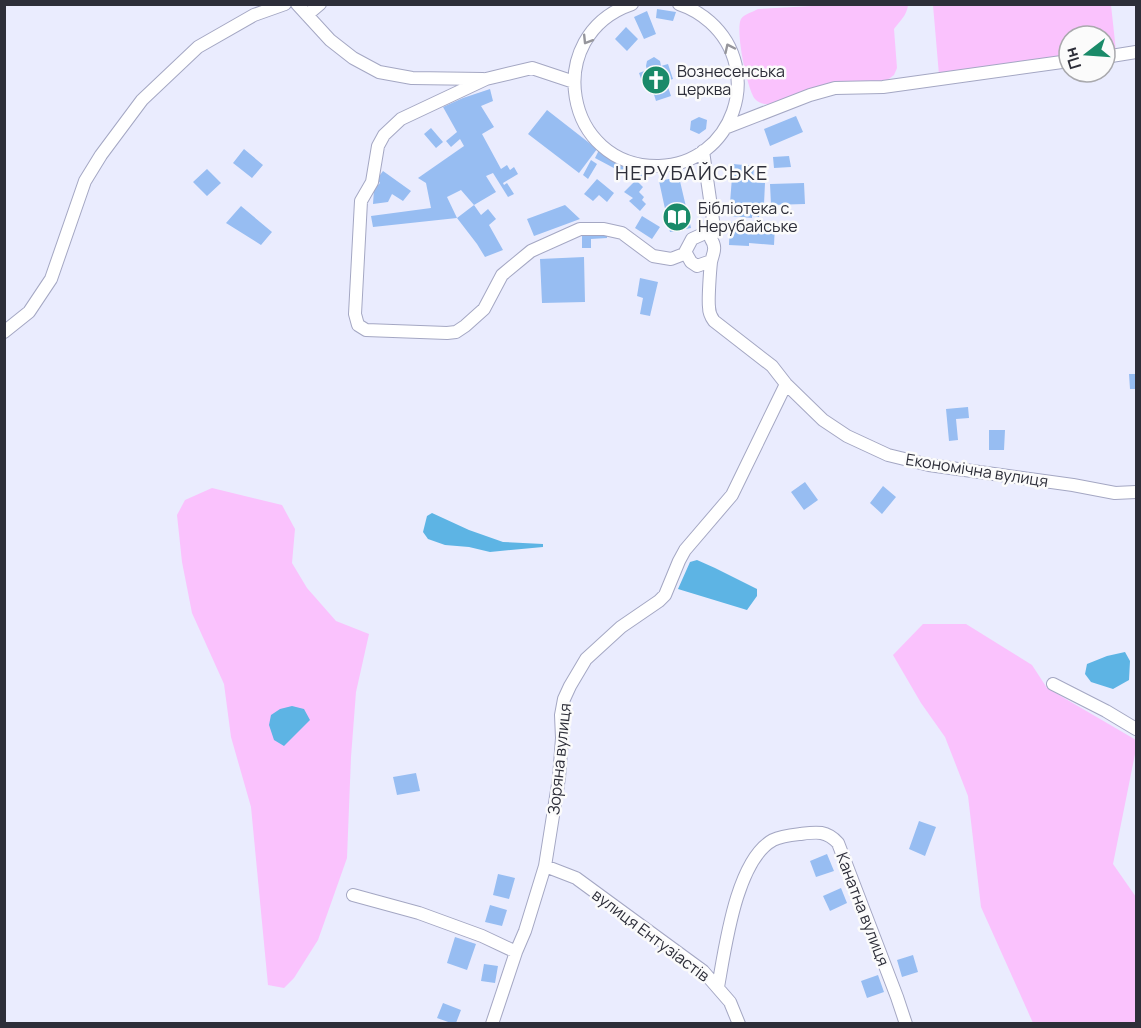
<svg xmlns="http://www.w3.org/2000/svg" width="1141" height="1028" viewBox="0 0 1141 1028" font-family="Manrope,sans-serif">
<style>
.green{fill:#fac2fd}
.water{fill:#5db4e4}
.building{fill:#97bdf2}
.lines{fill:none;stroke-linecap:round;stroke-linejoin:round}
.minor-casing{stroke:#a4a7c3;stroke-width:14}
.minor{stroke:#fff;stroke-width:12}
.oneway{stroke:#96969c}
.labels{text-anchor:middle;stroke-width:5;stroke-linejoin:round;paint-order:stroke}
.poi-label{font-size:16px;fill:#2d2e39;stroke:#fbfbfb;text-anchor:start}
.street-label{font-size:16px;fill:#2d2e39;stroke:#fbfbfb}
.quarter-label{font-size:20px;letter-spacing:1.5px;fill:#2d2e39;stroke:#fbfbfb}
</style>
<rect width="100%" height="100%" fill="#eaecfe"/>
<path class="green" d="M848,4L908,5C907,15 900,21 894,29L897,68L894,75L886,81L768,104C762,104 759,103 755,99C747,89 735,30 741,19C744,14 753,12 758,9Z
M933,5H1111L1116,51L1105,52V36H1069V57L939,75Z
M212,488L282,505L295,529L292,563L307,588L336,621L369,634L356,692L351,757L347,858L318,940L294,978L284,988L268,985L251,807L231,737L224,684L192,613L182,562L177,515L185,500Z
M923,624H966L1032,665L1047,688L1136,740V749L1113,864L1136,897V1023H1033L981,907L968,796L945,737L921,703L893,655Z"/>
<path class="water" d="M432,513L469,530L503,542L543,544V547L490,552L469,547L445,545L428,539L423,532L427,516Z
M697,560L715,568L757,589V596L747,610L678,589L690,562Z
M1125,652L1130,661L1129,680L1113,689L1091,682L1085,674L1087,664L1107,656Z
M292,706L304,709L310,720L284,746L274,740L269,725L271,715L280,709Z"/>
<path class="building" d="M657,9L676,12L673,21L656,18Z
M647,11L656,34L644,39L634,17Z
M626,27L638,39L627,51L615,39Z
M654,57L660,61L661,66L668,64L673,79L666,81L671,96L656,101L651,85L644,87L639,73L647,70L646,66L647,61Z
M490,89L493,101L481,106L494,127L482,134L501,169L507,165L510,170L514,167L518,174L503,183L504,185L507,183L514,194L508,197L493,173L486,176L496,192L474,205L461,190L447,197L457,218L373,227L371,216L431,208L426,183L418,178L464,146L460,139L451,147L446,141L457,132L443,107L463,98Z
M547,110L597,149L579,173L528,134Z
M796,116L803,132L770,146L764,129Z
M699,117L707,120L706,129L699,134L690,130L691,121Z
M431,128L443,142L436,148L424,134Z
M244,149L263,165L252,178L233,163Z
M599,150L632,166L627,175L595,158Z
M789,156L791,167L774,168L773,157Z
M591,160L597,164L588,179L583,175Z
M733,164L754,166L753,182L765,183L764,204L760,203L759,217L752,216V218L729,216Z
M636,167L649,173L646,180L633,173Z
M207,169L221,183L207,196L193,182Z
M383,171L411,191L403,201L392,194L388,202L373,204L374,189L380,183L377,179Z
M679,177L691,228L670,232L659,181Z
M597,179L614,193L607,202L599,195L593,201L584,194Z
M636,180L643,187L639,192L644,197L642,200L646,204L640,211L629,201L633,198L624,192Z
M804,183L805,204L771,205L770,184Z
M474,205L481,215L488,209L496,219L489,225L503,250L485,257L477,244L457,218Z
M565,205L580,219L534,236L527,219Z
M241,206L272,232L261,245L226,223Z
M642,216L660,227L652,239L635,228Z
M730,222L775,225L774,245L749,243V246L729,245Z
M607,233V238L591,239V248H582V234Z
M584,257L585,302L542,303L540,259Z
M640,278L658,282L650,316L640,314L643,298L637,296Z
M1129,374H1136V389H1130Z
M968,407L969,418L956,419L958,440L949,441L946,409Z
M989,430H1005L1004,450H989Z
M805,482L818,500L804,510L791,492Z
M883,486L896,497L882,514L870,503Z
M416,773L420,791L397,795L393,777Z
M919,821L936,827L925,856L909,849Z
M827,854L834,871L816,877L810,861Z
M498,874L515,878L509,899L493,895Z
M841,888L847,903L830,911L823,896Z
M490,905L507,910L502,926L485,922Z
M455,937L476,944L467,970L447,963Z
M913,955L918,972L902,977L897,960Z
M484,964L498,966L495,983L481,981Z
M878,975L884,992L867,998L861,981Z
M443,1003L461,1010L456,1023H451L437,1018Z"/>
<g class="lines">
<g class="minor-casing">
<path id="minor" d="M297,4L330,40L353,58L379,72L412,78L483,79
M632,4C541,35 564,168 659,166C733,164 765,71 710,22C701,14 691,8 679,4
M307,15L320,4
M1105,57L1136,52
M574,82L532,68L486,79L401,119L384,135L378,146L372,182L361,201L355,314L358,325L366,330L447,333L456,332L465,326L484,309L502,275L531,251L580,229H604L622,233L653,256L671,259L684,254
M725,128L810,95L835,88L883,87L1069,61
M703,151L714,227L711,239C717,248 713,253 711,262C710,271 708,299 709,307C709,312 711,317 714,321L772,366L786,384L823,420L847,436L888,455L929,465L1073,485L1115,493L1136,492
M684,254L692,239L703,234L714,227
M684,254L687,255L691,262L697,266L711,261
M4,332L29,312L51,279L85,181L101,155L142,100L198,47L254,15L285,4
M1053,684L1106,711L1136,729
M545,866L576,878L703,971L730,1002L739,1024
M353,895L419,913L482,936L516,952
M718,987C725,949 736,860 773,840C781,836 791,835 800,834C816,832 826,830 838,843L897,997L906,1024
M492,1024L516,952L525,931L545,866L559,778L562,738L561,715L564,699L570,686L586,659L621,627L659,601L665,595L679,561L685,550L732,495L786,384"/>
</g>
<use href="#minor" class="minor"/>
</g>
<defs><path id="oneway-chevron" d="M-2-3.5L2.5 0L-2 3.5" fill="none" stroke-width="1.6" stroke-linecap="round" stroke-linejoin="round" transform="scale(1.5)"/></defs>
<g class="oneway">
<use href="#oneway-chevron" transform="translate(587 40) rotate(122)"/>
<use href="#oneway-chevron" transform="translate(729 48) rotate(-115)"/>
</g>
<defs>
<g id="church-disc" transform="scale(1.5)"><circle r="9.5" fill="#1a8a69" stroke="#fbfbfb"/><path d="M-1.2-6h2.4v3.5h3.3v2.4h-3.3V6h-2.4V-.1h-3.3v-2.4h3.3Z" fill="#fff"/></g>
<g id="library-disc" transform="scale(1.5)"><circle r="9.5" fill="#1a8a69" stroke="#fbfbfb"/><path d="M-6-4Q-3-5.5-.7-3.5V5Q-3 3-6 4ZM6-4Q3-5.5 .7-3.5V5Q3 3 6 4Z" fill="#fff"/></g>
</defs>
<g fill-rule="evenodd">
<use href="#church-disc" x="656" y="80"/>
<use href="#library-disc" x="677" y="217"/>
</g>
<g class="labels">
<g class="poi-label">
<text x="677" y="77">Вознесенська<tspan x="677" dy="18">церква</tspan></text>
<text x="698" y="214">Бібліотека с.<tspan x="698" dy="18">Нерубайське</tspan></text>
</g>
<g class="street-label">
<text transform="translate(977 470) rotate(9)" y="6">Економічна вулиця</text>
<text transform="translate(559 759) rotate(-84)" y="6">Зоряна вулиця</text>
<text transform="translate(863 909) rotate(69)" y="6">Канатна вулиця</text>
<text transform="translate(651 935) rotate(37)" y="6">вулиця Ентузіастів</text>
</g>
<g class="quarter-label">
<text x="692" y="180">НЕРУБАЙСЬКЕ</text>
</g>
</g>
<rect width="1141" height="1028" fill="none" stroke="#2d2e39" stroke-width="12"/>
<g transform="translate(1087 54) rotate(253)"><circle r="28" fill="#fbfbfb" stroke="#a9a9ad" stroke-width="1.5"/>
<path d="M0-4.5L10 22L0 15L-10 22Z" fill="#1a8a69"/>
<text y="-9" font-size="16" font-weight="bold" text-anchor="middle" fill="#2d2e39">Пн</text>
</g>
</svg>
